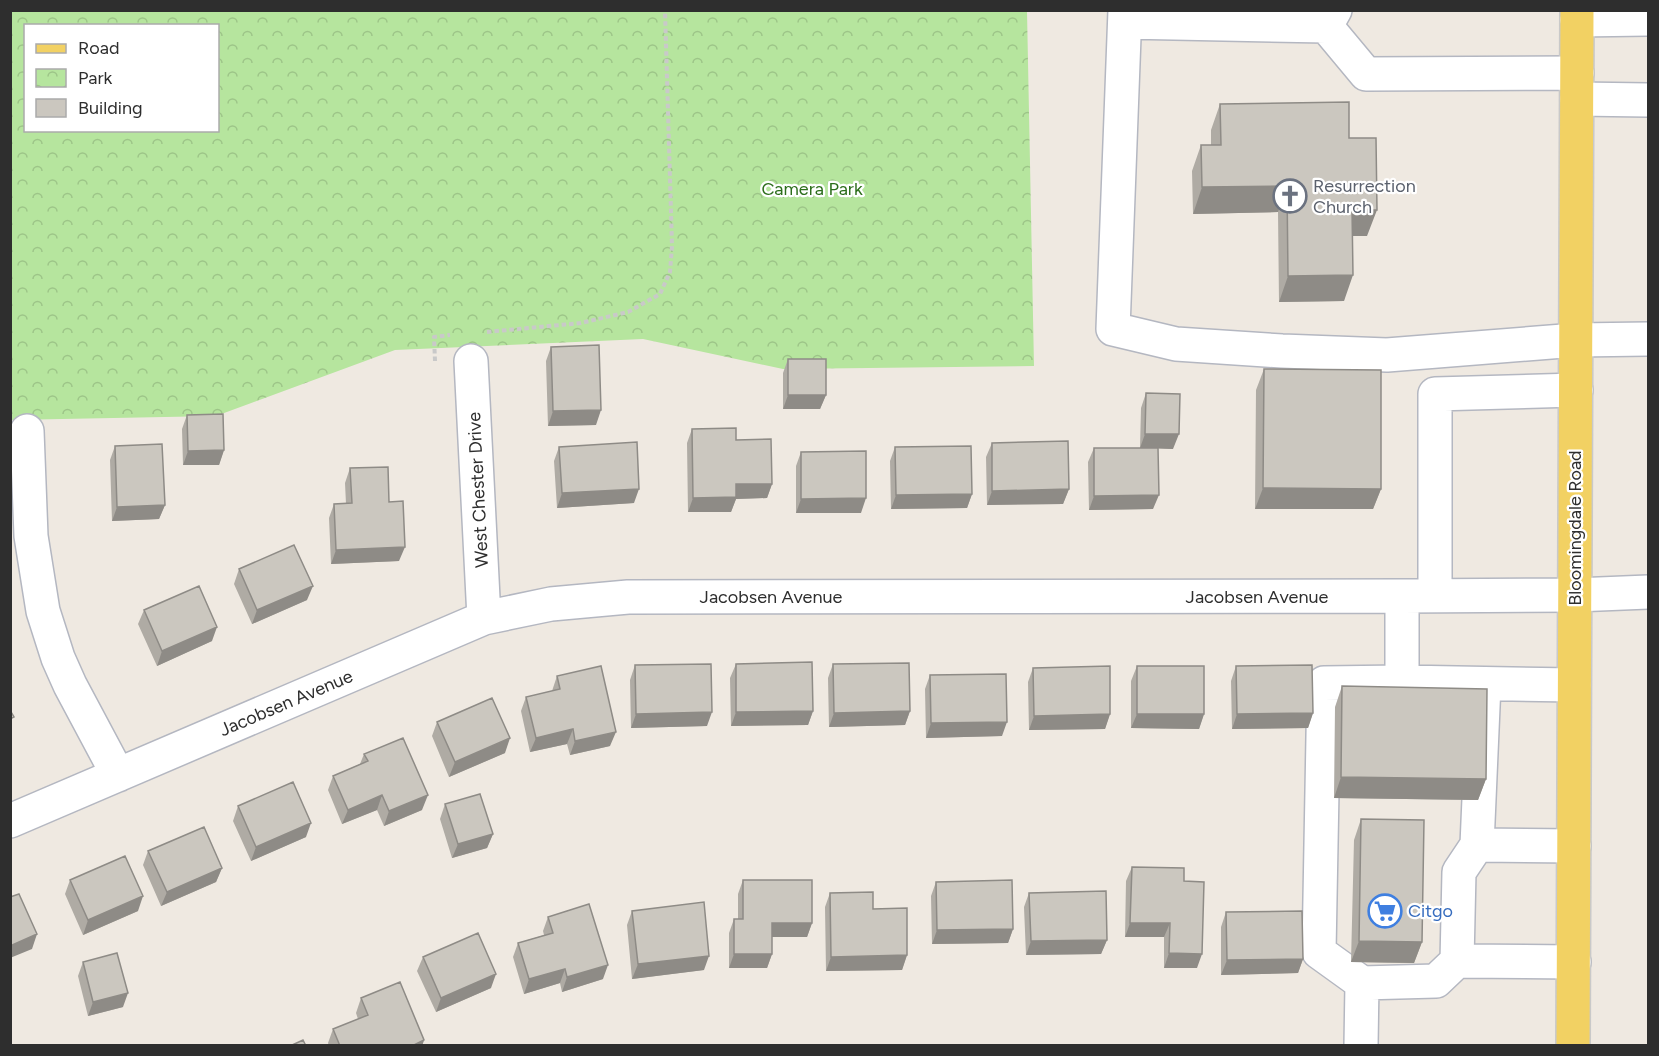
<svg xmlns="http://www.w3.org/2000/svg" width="1659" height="1056" viewBox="0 0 1659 1056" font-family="Figtree,sans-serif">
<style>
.park{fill:url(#park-crowns);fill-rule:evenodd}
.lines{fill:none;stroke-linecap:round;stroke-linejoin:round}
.minor-casing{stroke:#b4b7c1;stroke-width:36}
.major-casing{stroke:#c9c9c9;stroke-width:36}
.path{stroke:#c9c9c9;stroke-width:4;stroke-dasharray:4.5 3;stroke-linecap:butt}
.minor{stroke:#fff;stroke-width:33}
.major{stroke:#f2d163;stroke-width:33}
.wall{fill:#afaba4}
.shaded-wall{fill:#8e8b86}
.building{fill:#cbc7bf;stroke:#8e8b86;stroke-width:1.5}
.labels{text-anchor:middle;stroke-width:4.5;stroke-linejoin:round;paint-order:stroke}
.worship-label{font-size:18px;fill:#5b616d;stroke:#fff;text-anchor:start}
.park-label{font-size:18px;fill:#2c6e1b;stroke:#fff}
.street-label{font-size:18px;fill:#2e2e2e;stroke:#fff}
.shop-label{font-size:18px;fill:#366cbe;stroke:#fff;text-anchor:start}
</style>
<defs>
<pattern id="park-crowns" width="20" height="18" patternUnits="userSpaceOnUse" patternTransform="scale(1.5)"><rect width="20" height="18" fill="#b6e59e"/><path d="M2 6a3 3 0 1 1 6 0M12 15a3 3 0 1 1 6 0" fill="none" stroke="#9dc588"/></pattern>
</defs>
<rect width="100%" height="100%" fill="#efe9e1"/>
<path class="park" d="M10,11H1027L1034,366L783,369L643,339L395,350L216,416L11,420ZM26,26H218V130H26Z"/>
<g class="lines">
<g class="minor-casing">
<path id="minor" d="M1125,10L1113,329L1176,344L1282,351L1387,355L1576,340L1648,339
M1335,10L1326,26L1366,74L1577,73
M1577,20L1648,19
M1125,22L1326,26
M1577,99L1648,100
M471,361L484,618
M27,431L31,536L43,611L58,658L70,685L118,775
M1402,596V682L1574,685
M1435,596V394L1576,390
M1484,684L1477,845L1574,846
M10,821L484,618L551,604L628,597L1402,596L1575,595L1648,592
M1477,845L1459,872L1457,961L1574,962
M1362,983L1319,952L1324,683L1402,682
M1361,1046L1362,983L1436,981L1457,961"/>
</g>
<g class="major-casing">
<path id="major" d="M1573,1046L1577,10"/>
</g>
<path class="path" d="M487,332L581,323L628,312L660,294L670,272L672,246L665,10
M435,361L434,337L450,335"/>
<use href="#minor" class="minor"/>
<use href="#major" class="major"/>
</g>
<path class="wall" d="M1220,104L1349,138L1367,236H1353L1344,301L1279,302L1278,212L1193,214L1192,171L1201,145H1211V130Z
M551,347L596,425L548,426L546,361Z
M788,359L826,395L820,409H783V373Z
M1264,369L1381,489L1373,509H1255L1256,390Z
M1146,393L1173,449L1158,448L1153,509L1089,510L1088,462L1094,448H1140L1141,408Z
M187,415L224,450L219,465H183L182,429Z
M692,429L736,440L772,484L767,498L736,499L731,512H688L687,443Z
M992,443L1069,489L1063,504L987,505L986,457Z
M115,446L165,505L159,519L112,521L110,460Z
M559,447L634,503L557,508L554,461Z
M895,447L972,494L967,508L891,509L890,461Z
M801,452L861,513H796V466Z
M350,468L389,502L399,561L331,564L329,518L334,504H346L345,483Z
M239,569L307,600L252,624L234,584Z
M144,610L212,641L157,666L138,624Z
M736,664L813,711L808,725L731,726L730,678Z
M833,664L910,711L905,725L829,727L828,678Z
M635,665L707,726L631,728L630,680Z
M1137,666L1204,714L1199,729L1131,728V681Z
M1236,666L1313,713L1308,728L1232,729L1231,681Z
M1033,668L1110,714L1105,729L1029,730L1028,682Z
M930,675L1002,736L926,738L925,689Z
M557,676L610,746L570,755L567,744L530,752L521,711L526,697L552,691Z
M1342,686L1486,779L1478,800L1334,798L1335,707Z
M437,722L505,753L449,777L432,736Z
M364,754L422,810L384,826L377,810L342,824L328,790L333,776L360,764Z
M445,804L493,834L487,848L452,858L440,819Z
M238,806L306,837L251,861L233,821Z
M1361,819L1422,942L1414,963L1351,962L1354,840Z
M148,851L222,868L216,882L161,906L143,865Z
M1132,867L1184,881L1197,968H1164V937H1125L1126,881Z
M70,880L138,911L83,935L65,894Z
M743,880L812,923L807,937H772V954L767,968H729V933L734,919H738V894Z
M936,882L1013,929L1008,943L932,944L931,896Z
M830,893L873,909L907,955L902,970L826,971L825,907Z
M1029,893L1107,940L1101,954L1026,955L1024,907Z
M632,911L704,970L632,979L627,925Z
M1226,912L1303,959L1298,973L1221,975V927Z
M548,917L603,979L562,992L560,983L524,994L513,957L518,943L544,935L543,931Z
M423,957L491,988L436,1012L417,971Z
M83,962L123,1007L88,1016L78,976Z
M361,998L424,1040L422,1046H329L328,1043L333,1029L358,1019L356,1013Z"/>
<path class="shaded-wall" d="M1287,186L1278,212L1193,214L1202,187Z
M1352,210H1377L1367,236H1343Z
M1353,275L1344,301L1279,302L1288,276Z
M788,395H826L820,409H783Z
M601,410L596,425L548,426L553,411Z
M1145,434H1179L1173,449L1140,448Z
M224,450L219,465H183L188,451Z
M736,484H772L767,498L736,499L731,512H688L693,498Z
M1263,488L1381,489L1373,509H1255Z
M639,489L634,503L557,508L562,493Z
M1069,489L1063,504L987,505L992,491Z
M972,494L967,508L891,509L896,495Z
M1159,495L1153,509L1089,510L1094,496Z
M866,498L861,513H796L801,499Z
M165,505L159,519L112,521L117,507Z
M405,547L399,561L331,564L336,550Z
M313,586L307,600L252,624L257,610Z
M217,627L212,641L157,666L162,651Z
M813,711L808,725L731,726L736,712Z
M910,711L905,725L829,727L834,713Z
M712,712L707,726L631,728L636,714Z
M1313,713L1308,728L1232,729L1237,714Z
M1110,714L1105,729L1029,730L1034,716Z
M1137,714H1204L1199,729L1131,728Z
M1007,722L1002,736L926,738L931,723Z
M573,729L567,744L530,752L536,738Z
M616,732L610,746L570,755L575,741Z
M510,738L505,753L449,777L455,762Z
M1341,777L1486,779L1478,800L1334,798Z
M382,795L377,810L342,824L348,810Z
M428,795L422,810L384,826L389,811Z
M311,823L306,837L251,861L256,847Z
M493,834L487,848L452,858L458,844Z
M222,868L216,882L161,906L167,892Z
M143,896L138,911L83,935L88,920Z
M772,923H812L807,937H767Z
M1130,923H1170L1164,937H1125Z
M1013,929L1008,943L932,944L937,930Z
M37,934L32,949L10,958V946Z
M1107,940L1101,954L1026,955L1031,941Z
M1359,941L1422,942L1414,963L1351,962Z
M1169,953L1202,954L1197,968H1164Z
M734,954H772L767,968H729Z
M907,955L902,970L826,971L831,957Z
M709,956L704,970L632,979L638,964Z
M1303,959L1298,973L1221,975L1227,960Z
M608,965L603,979L562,992L567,977Z
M565,969L560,983L524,994L529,979Z
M496,974L491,988L436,1012L441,998Z
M128,993L123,1007L88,1016L93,1002Z
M424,1040L422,1046H412Z"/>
<path class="building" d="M1349,102V138H1376L1377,210H1352L1353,275L1288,276L1287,186L1202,187L1201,145H1221L1220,104Z
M599,345L601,410L553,411L551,347Z
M788,359H826V395H788Z
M1264,369L1381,370V489L1263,488Z
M1146,393L1180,394L1179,434H1145Z
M223,414L224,450L188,451L187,415Z
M736,428V440L771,439L772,484H736V497L693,498L692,429Z
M1068,441L1069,489L992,491V443Z
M637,442L639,489L562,493L559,447Z
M162,444L165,505L117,507L115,446Z
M971,446L972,494L896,495L895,447Z
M1094,448H1158L1159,495L1094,496Z
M866,451V498L801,499V452Z
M388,467L389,502L403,501L405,547L336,550L334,504L352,503L350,468Z
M294,545L313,586L257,610L239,569Z
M199,586L217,627L162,651L144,610Z
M812,662L813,711L736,712V664Z
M909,663L910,711L834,713L833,664Z
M711,664L712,712L636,714L635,665Z
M1312,665L1313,713L1237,714L1236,666Z
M601,666L616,732L575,741L573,729L536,738L526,697L560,689L557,676Z
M1110,666V714L1034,716L1033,668Z
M1137,666H1204V714H1137Z
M1006,674L1007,722L931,723L930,675Z
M1342,686L1487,689L1486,779L1341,777Z
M492,698L510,738L455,762L437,722Z
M10,710L14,717L10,719Z
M403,738L428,795L389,811L382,795L348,810L333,776L368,761L364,754Z
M293,782L311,823L256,847L238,806Z
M480,794L493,834L458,844L445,804Z
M1361,819L1424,820L1422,942L1359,941Z
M204,827L222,868L167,892L148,851Z
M125,856L143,896L88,920L70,880Z
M1132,867L1184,868V881L1204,882L1202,954L1169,953L1170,923H1130Z
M743,880H812V923H772V954H734V919H743Z
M1012,880L1013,929L937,930L936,882Z
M1106,891L1107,940L1031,941L1029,893Z
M873,892V909L907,908V955L831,957L830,893Z
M19,894L37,934L10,946V897Z
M704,902L709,956L638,964L632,911Z
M589,904L608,965L567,977L565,969L529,979L518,943L553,933L548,917Z
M1302,911L1303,959L1227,960L1226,912Z
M478,933L496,974L441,998L423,957Z
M117,953L128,993L93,1002L83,962Z
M400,982L424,1040L412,1046H340L333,1029L368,1015L361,998Z
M303,1040L306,1046H290Z"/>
<defs>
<g id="church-ring" transform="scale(1.725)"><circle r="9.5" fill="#fff" stroke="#6b7280" stroke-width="1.5"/><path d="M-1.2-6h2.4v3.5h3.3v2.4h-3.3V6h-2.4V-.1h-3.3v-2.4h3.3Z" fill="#6b7280"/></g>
<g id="supermarket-ring" transform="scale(1.725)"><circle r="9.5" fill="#fff" stroke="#3f7fe0" stroke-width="1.5"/><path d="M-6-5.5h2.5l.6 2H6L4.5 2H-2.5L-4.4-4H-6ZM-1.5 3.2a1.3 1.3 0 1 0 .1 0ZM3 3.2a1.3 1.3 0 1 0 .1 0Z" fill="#3f7fe0"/></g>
</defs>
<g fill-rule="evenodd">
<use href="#church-ring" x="1290" y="196"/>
<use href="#supermarket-ring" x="1385" y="911"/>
</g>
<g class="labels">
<g class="worship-label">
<text x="1313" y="192">Resurrection<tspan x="1313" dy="21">Church</tspan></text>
</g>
<g class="park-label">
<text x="812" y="195">Camera Park</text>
</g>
<g class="street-label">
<text transform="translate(478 490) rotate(-93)" y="6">West Chester Drive</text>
<text transform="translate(1575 528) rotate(-90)" y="6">Bloomingdale Road</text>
<text x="771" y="603">Jacobsen Avenue</text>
<text x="1257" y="603">Jacobsen Avenue</text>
<text transform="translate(286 703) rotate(-23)" y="6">Jacobsen Avenue</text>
</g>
<g class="shop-label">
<text x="1408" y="917">Citgo</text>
</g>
</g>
<rect width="1659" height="1056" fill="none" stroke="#2e2e2e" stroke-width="24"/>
<rect x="24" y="24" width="195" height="108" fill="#ffffff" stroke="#ababab" stroke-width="1.5"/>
<rect x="36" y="44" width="30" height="9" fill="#f2d163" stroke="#ababab" stroke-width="1.5"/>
<text x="78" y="54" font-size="18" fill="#2e2e2e">Road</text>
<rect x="36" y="69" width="30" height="18" fill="url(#park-crowns)" stroke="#ababab" stroke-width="1.5"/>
<text x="78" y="84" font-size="18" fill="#2e2e2e">Park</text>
<rect x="36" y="99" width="30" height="18" fill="#cbc7bf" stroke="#ababab" stroke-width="1.5"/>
<text x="78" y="114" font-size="18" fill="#2e2e2e">Building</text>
</svg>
